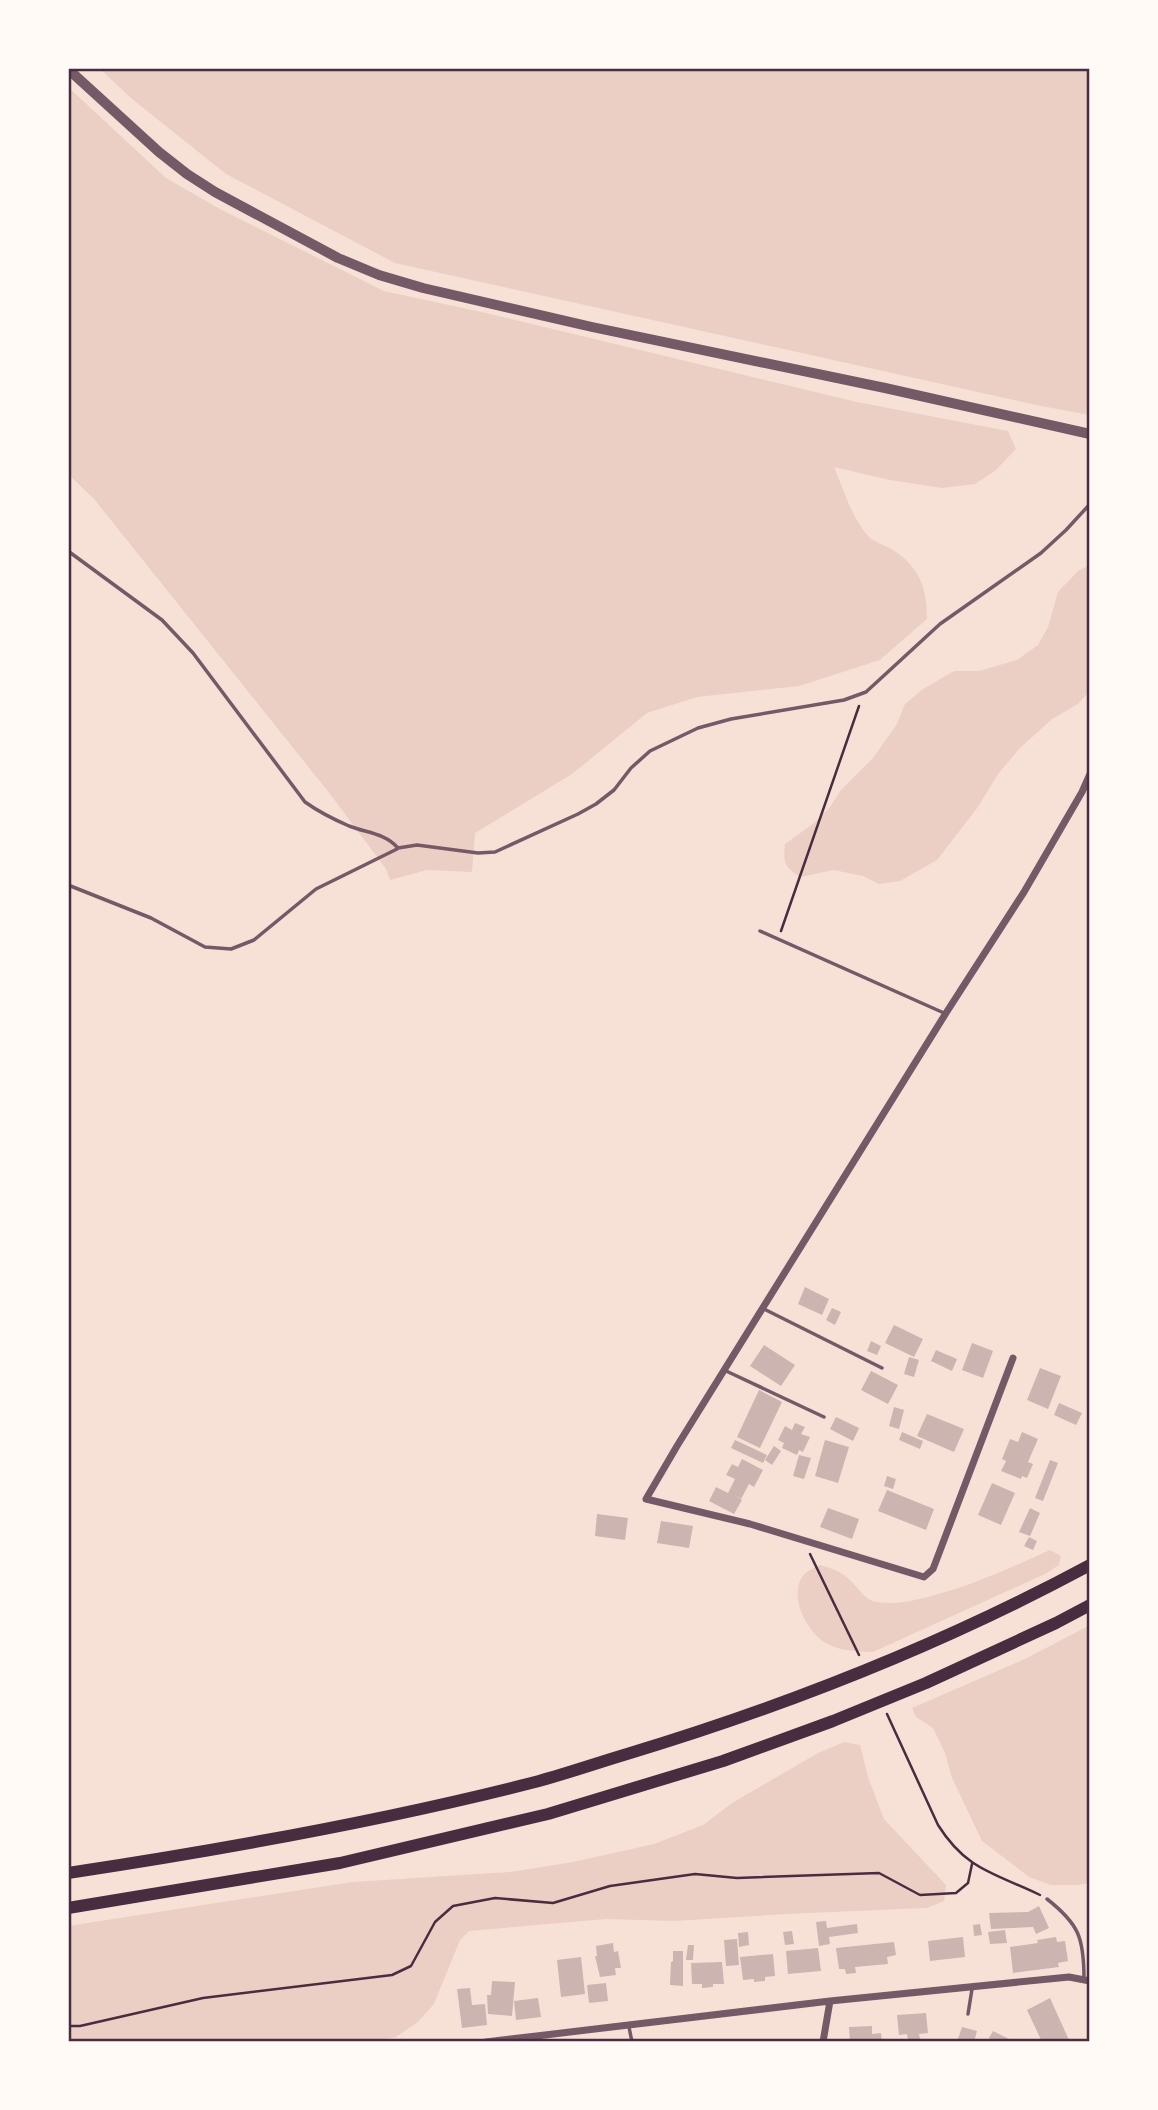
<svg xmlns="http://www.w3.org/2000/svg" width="1158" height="2110" viewBox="0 0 1158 2110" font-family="Spectral,serif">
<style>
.green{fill:#ebcfc5}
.building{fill:#ccb4b1}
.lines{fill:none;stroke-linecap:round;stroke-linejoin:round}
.path{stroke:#4a2c40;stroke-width:2.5}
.service{stroke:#755966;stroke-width:3.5}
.minor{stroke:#755966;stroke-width:7}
.tertiary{stroke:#755966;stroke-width:10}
.trunk{stroke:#4a2c40;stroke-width:12}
.neatline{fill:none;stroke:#4a2c40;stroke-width:2.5}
</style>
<rect width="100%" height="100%" fill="#f7e1d7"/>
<path class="green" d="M99,68H1090V415L1041,406L395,263L226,174L132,99Z
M68,87L166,178L220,209L384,291L486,313L857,402L1008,431L1016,449L995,471L975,484L942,488L890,480L834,467C843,488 852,518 868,536C875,543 888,546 896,552C921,569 927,591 927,619L880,660L799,686L697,697L647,713L572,774L475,833L472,872L427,870L390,880L386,869L330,794L94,499L68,474Z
M1090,565V691L1078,704L1052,719L1020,748L998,774L978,807L937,860L900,881L879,884L863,876L834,870L800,877C784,867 783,862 785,844L814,823L830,807L841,790L873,758L897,724L905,704L923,689L954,671H979L1017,660L1038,645L1048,627L1058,592L1078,571Z
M1050,1550L1061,1556L1059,1565L1045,1574L873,1652C857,1651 841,1652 826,1643C807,1632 789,1598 802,1577C806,1571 814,1568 820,1565C831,1568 840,1571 849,1579C858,1587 864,1600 877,1602C897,1605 916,1600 935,1595C976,1584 1012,1567 1050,1550Z
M1090,1625V1883L1079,1885H1051L1029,1877L982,1841L952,1778L945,1753L933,1728L916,1717L912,1708L1025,1659Z
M844,1742L860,1745L868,1777L884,1819L946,1885L944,1901L927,1908L786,1914L674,1921L606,1919L469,1931L460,1940L434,2004L418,2022L396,2037L370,2042H68V1926L352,1882L510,1872L573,1862L654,1844L703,1825L732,1803L768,1782L818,1753Z"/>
<path class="building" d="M805,1287L829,1299L822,1315L798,1304Z
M832,1308L841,1312L835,1325L826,1320Z
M894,1325L923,1339L914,1357L885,1343Z
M871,1341L881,1346L877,1355L867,1351Z
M972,1343L993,1351L983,1378L962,1370Z
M764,1345L795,1365L781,1386L750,1366Z
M936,1350L957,1359L952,1371L931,1361Z
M909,1357L919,1360L914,1377L904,1374Z
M1040,1368L1061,1376L1048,1409L1027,1400Z
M871,1371L898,1385L888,1404L861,1390Z
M759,1390L782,1402L760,1448L737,1437Z
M1059,1403L1082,1413L1076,1425L1054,1415Z
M894,1407L904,1410L899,1429L889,1426Z
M927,1414L964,1429L954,1452L917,1436Z
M836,1417L859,1428L853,1441L830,1429Z
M795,1423L805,1427L801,1434L810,1437L803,1452L799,1450L797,1455L782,1448L784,1443L778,1440L785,1426L792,1430Z
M902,1432L923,1441L920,1449L899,1440Z
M1022,1432L1038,1439L1028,1462L1033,1464L1027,1478L1022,1476L1021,1479L1001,1471L1006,1461L1002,1459L1010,1439L1018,1442Z
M735,1440L767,1455L763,1463L731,1448Z
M825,1440L849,1447L838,1483L815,1476Z
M774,1446L781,1451L772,1465L765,1460Z
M799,1455L811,1458L804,1479L793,1476Z
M742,1459L763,1470L754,1487L749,1484L741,1499L734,1495L742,1500L734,1514L709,1501L716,1487L728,1493L735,1479L726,1475L732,1464L738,1467Z
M1050,1460L1058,1463L1043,1501L1035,1498Z
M887,1476L896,1479L893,1489L884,1486Z
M992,1483L1015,1493L1001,1525L978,1515Z
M887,1490L934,1509L926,1530L878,1511Z
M828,1508L859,1519L852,1539L820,1527Z
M1030,1508L1040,1513L1030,1536L1019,1532Z
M597,1514L628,1518L625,1540L595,1536Z
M661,1521L693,1526L689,1548L657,1543Z
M1029,1537L1037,1541L1033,1550L1024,1546Z
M1039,1906L1049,1928L1036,1934L1033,1927L991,1929L989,1913L1028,1912Z
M826,1921L827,1928L857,1924L858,1933L829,1937L830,1944L819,1946L816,1922Z
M980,1924L982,1935L974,1936L973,1925Z
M1005,1930L1007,1943L990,1944L988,1932Z
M792,1931L794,1944L785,1945L783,1932Z
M748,1932L749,1945L739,1947L738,1933Z
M963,1937L965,1957L930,1961L928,1941Z
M1056,1937L1057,1942L1065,1941L1068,1961L1058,1963L1059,1967L1013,1973L1010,1947L1038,1943L1037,1940Z
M737,1939L739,1965L726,1966L724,1940Z
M894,1942L896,1955L887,1957L888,1964L855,1967L856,1973L846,1974L845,1969H839L836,1948Z
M613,1943L614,1952L618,1951L621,1968H615L616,1975L600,1977L595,1956H597L596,1946Z
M688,1945H694L693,1960H686Z
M818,1948L821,1971L788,1974L786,1951Z
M673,1951H683V1986L670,1985L671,1962L673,1961Z
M773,1954L775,1976L765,1977V1981L754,1982V1979L743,1980L740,1957Z
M581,1957L585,1994L561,1997L557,1960Z
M722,1962L724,1984H713V1987L702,1988V1984H692L691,1963Z
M492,1981L515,1982L512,2016L488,2014L487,1995H491Z
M606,1983L608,2001L589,2003L587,1985Z
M470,1988L472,2005L485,2004L487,2025L462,2028L457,1989Z
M538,1998L541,2017L516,2020L514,2001Z
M1050,1998L1069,2040L1065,2042H1042L1027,2010Z
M926,2013L928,2033L919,2034L920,2039L908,2040L907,2034L899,2035L897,2015Z
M872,2026V2034L881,2033L882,2042H850L849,2027Z
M962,2027L977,2031L974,2042H957Z
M993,2031L1009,2039L1008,2042H997L989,2038Z"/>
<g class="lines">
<path class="path" d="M781,931L859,706
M810,1554L859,1655
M887,1714L938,1825C967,1871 995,1873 1040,1895
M68,2026H80L203,1998L392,1975L411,1966L435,1922L453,1906L495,1898L553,1903L610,1886L695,1874L737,1878L879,1873L920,1895L956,1893L968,1883L972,1864"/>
<path class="service" d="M68,551L162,620L193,653L305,802C319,812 333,819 349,826C367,833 385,833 398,848L417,845L478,853L495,852L578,814L596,804L614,790L631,768L650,751L698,728L731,719L844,700L866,692L940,624L1041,553L1066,530L1090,504
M68,885L151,918L205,947L231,949L254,940L316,889L397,849
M760,931L944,1013
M764,1309L882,1368
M724,1370L824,1417
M1047,1899C1079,1924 1084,1938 1084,1979
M968,2014L972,1989
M629,2027L632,2042"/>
<path class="minor" d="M1013,1358L933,1569L924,1577L750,1524L646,1499L677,1446L946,1013L1024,892L1082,792L1090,774
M486,2042L830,2001L1069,1977L1090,1981
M823,2042L830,2001"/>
<path class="tertiary" d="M68,69L159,152L187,174L215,192L338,258L379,275L423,288L592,327L885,388L1090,434"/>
<path class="trunk" d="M68,1873C226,1849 384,1821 539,1781C568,1773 597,1763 627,1754C786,1706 943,1644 1090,1565
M68,1908L340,1863L548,1814L723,1761L833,1721L926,1683L1056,1623L1090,1605"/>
</g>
<rect width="1158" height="2110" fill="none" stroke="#fffaf5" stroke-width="140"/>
<rect x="70" y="70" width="1018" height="1970" class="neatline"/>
</svg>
